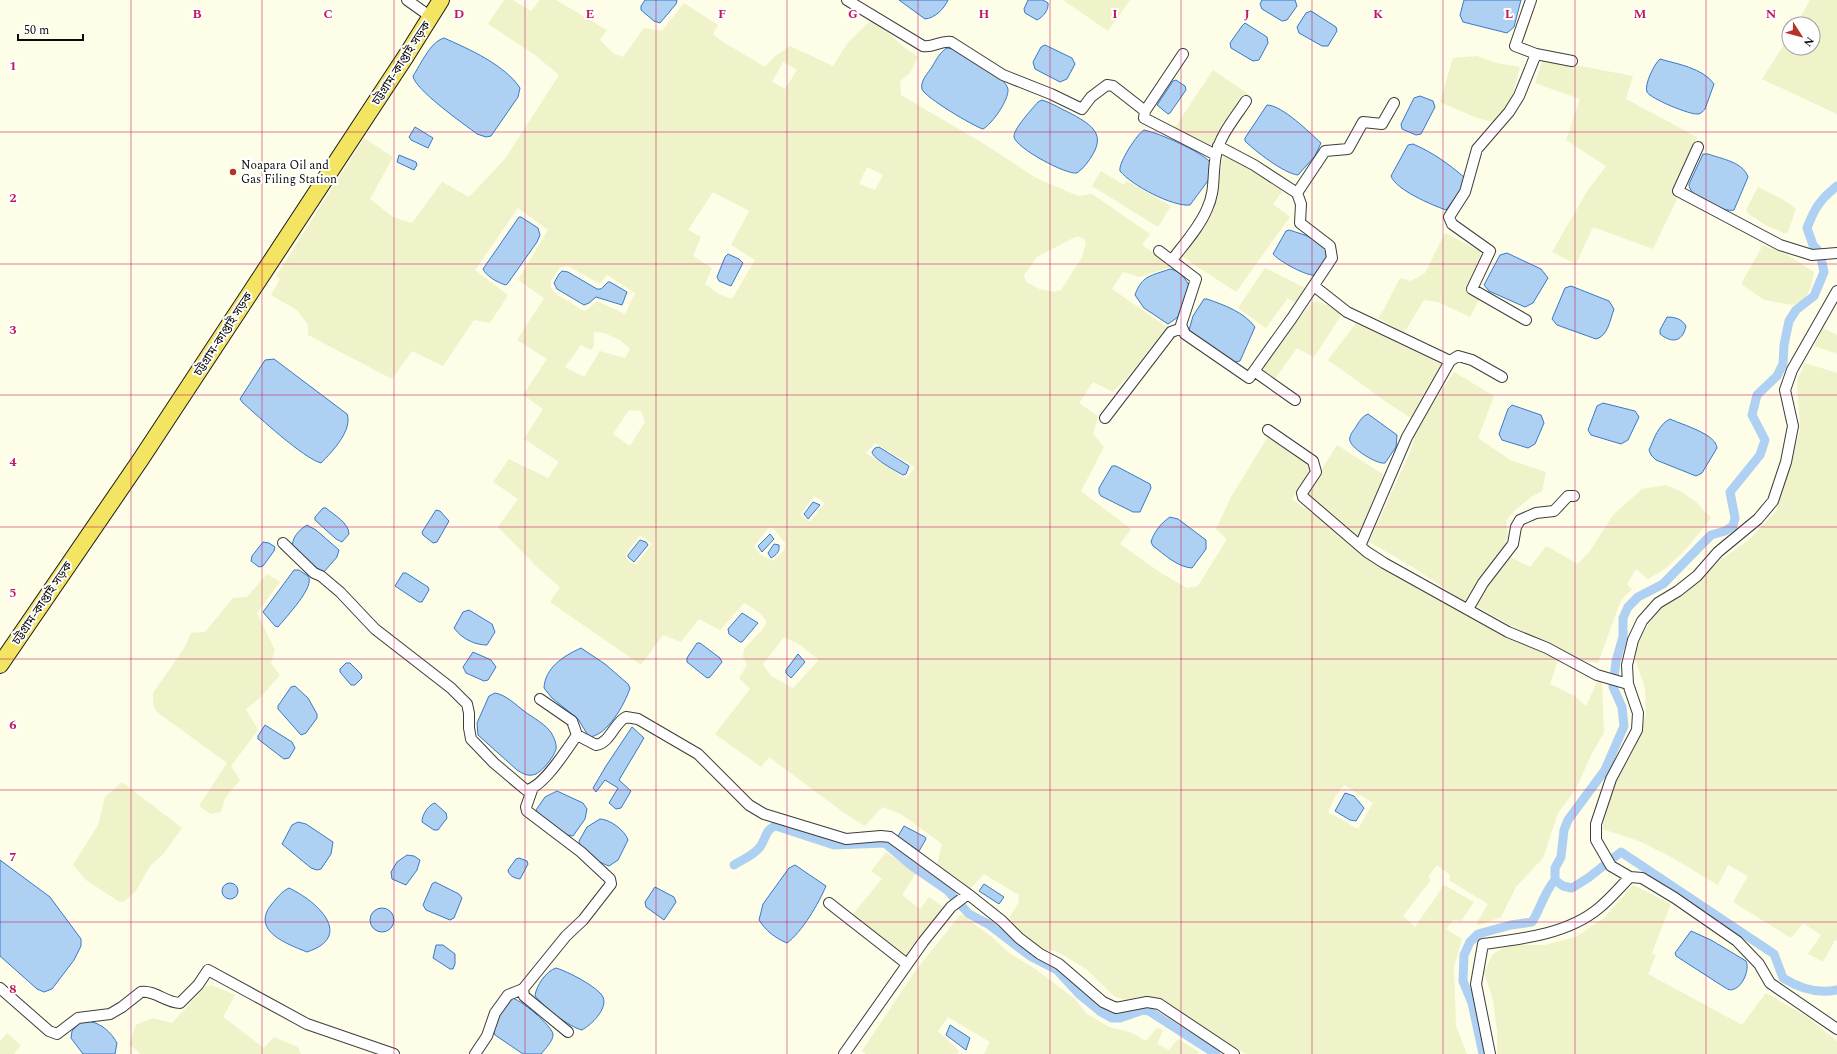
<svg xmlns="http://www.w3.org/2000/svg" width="1837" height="1054" viewBox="0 0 1837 1054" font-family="Spectral,'Noto Sans Bengali',serif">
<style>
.farmland{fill:#f0f2c9;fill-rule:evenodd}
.water{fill:#aed0f3;stroke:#387ac7}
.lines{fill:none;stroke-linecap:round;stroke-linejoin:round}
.canal{stroke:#aed0f3;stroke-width:9}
.minor-casing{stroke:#3d3d3d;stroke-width:12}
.primary-casing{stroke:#1b1b1b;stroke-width:18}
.minor{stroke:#fff;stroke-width:10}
.primary{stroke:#f3e462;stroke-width:16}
.grid{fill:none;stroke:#c2185b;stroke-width:1;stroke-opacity:0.55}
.poi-dot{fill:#b33529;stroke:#fff;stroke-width:1.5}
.labels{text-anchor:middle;stroke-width:4;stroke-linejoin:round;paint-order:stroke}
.street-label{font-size:12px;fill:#0a0a0a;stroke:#fff}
.poi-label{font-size:12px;fill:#0a0a0a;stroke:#fff;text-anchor:start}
.grid-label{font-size:13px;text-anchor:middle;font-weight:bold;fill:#c2185b;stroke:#fff;stroke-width:4;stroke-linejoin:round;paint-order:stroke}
</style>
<rect width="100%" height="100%" fill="#fefde7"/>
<path class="farmland" d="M504,0H513L531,11L540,0H556L607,30L600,40L614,54L623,57L644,28L662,31L684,3L718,25L713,34L720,40L765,67L774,57L790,46L833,66L846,45L870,21L883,28L905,48L918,57L910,73L900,81L901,95L986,145L1036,178L1078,196L1092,194L1150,234L1142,245L1170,264L1169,268L1139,277L1123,272L1112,289L1167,327L1130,374L1113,392L1093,382L1079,403L1098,416L1093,434L1104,447L1081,491L1131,529L1120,544L1161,573L1187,588L1198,586L1227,539L1216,529L1231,497L1269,435L1313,467L1310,475L1292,499L1342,535L1366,557L1505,636L1558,660L1550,684L1574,696L1586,706L1598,680L1602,682L1604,733L1591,755L1576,789L1558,813L1543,858L1516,887L1501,917L1479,925L1476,924L1488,904L1449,880L1450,875L1437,865L1428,877L1431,880L1403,916L1415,927L1444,885L1474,902L1461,921L1453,920L1446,929L1462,939L1454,967L1456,1026L1467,1054H1246L1217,1038L1160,999L1138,997L1125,1000L1114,996L1086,969L1056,951L1044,950L1032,943L1009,918L1018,904L1019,895L984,874L970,889L937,865L942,844L901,814L882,807L865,826L847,815L769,757L761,767L715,734L750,689L739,678L747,665L743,657L744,649L762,630L767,622L759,612L744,603L720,630L699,619L681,642L663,635L641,665L550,602L560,587L540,570L498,527L518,499L493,482L509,459L548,478L559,462L524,439L543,409L523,395L547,359L517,340L544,298L518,280L548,230L518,208L475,270L508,295L490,323L474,320L443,366L412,351L392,379L308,335V325L297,310L271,295L280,279L276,276L364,138L393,157L370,199L393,217L412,223L442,182L469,197L505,159L559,75L535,55L488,24ZM783,62L797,70L785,89L772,82ZM867,167L883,175L875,190L859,184ZM713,192L749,211L731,245L755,260L732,299L719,294L705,284L712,268L693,256L701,237L688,230ZM1077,236L1084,239L1086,243L1082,257L1061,290L1055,292L1039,289L1026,282L1024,275L1037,257ZM568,266L600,284L607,275L635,293L625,314L599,302H596L587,310L584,311L556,294L551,288V281L560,267ZM594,332L604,333L620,340L630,349L625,358L600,351L584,377L565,367L581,345L591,350L594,345ZM629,410L641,411L645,422L630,446L613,434ZM875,443L915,467L906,479L866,453ZM814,496L825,503L810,522L800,515ZM769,527L774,529L786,544L783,552L773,561L761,555L755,548V545ZM640,535L652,544L636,564H633L626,558V554ZM784,637L800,645L819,660L793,688L771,676L763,664ZM1344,785L1373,803L1358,829L1328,812L1335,797Z
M1063,0H1130L1108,31Z
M1810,0H1837V114L1762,79L1789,37V48H1813V24H1797Z
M1477,56L1496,63L1520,67L1513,94L1503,112L1494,122L1477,118L1440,102L1453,58Z
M1543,59L1633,76L1626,99L1697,137L1674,193L1678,197L1653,249L1593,227L1576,264L1552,252L1586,193L1606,166L1566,140L1580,99L1535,83Z
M1213,70L1248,94L1213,147L1209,149L1174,129Z
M1226,154L1284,189L1273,204L1290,217L1236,292L1180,255L1213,211L1217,196L1223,156Z
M1101,171L1124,185L1127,181L1171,206L1158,227L1092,186Z
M1758,187L1784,200L1796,209L1787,234L1767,226L1750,215L1746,210Z
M1445,233L1480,251V256L1467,287L1466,291L1479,300L1470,317L1438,302L1424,300L1404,333L1378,318L1384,309L1400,278L1411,281L1425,273Z
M1763,245L1788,255L1814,272L1811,287L1805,298L1793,305L1764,300L1741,284Z
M1265,268L1307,289L1298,304L1288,298L1266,328L1238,308Z
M1316,301L1325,304L1342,314L1314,357L1297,348L1275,379L1261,370L1299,319L1312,303Z
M1356,323L1444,365L1411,418L1385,401L1328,360Z
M1823,328L1837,335V354L1814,346Z
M1805,363L1837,373V941L1835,940L1823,962L1808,954L1821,935L1803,923L1791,938L1733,902L1748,876L1728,865L1718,885L1671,857L1639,841L1602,829L1614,784L1634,750L1646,715L1645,688L1635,659L1641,634L1662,607L1690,587L1722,559L1750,539L1777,510L1800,430L1797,381Z
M1454,372L1494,396L1478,438L1510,460L1546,472L1542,491L1531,497L1513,512L1506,521L1508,536L1503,551L1482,577L1466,603L1413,567L1369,542L1411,450L1416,429Z
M1337,445L1384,475L1359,534L1356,536L1309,496V490Z
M1666,485L1680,491L1696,502L1711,518L1687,548L1665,569L1648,579L1636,569L1627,584L1632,589L1621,600L1598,663L1585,661L1560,650L1508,624L1476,606L1490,582L1509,556L1530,567L1546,546L1578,564L1590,551L1613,515L1642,489Z
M267,574L280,582L257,613L275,650L271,663L280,675L260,698L246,709L258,730L231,766L240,780L225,798L221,812L211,814L199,806L227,763L157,712L153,704V693L185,647L191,633L205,632L233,598L247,597Z
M122,782L182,828L164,853L150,866L135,892L124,902L118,901L86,880L73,865L98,825L105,797Z
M886,852L916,873L902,895L920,909L929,897L945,908L909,957L852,915L882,879L871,871Z
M1633,885L1671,904L1652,953L1656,955L1648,974L1742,1025L1766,993L1806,1016L1837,1041V1054H1497V1031L1493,1000L1484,972L1493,954L1508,945H1545L1576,937L1604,918Z
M961,914L992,937L1009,953L1034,968L1075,999L1087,1014L1109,1027L1130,1032L1146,1041L1157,1028L1163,1030L1157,1044L1169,1050L1178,1039L1199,1052L1198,1054H984L990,1042L948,1017L938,1031L959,1051L957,1054H866L862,1051L916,970Z
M212,985L235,995L223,1017L264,1048L274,1037L298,1047L301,1054H141L129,1044L136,1025L152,1018L172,1023L206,986Z
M7,1033L21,1045L14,1054H0V1041Z"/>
<path class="water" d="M645,0H677L676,4L660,23L654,21L641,10V6Z
M899,0H948C944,9 935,18 925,19Z
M1028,0H1043L1048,3C1049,10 1043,17 1037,20L1025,13L1024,9Z
M1262,0H1295L1297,6L1287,20L1282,21L1262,9L1260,4Z
M1464,0H1521L1514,27L1507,33L1463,22L1460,15Z
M1311,11L1336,27L1337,31L1328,46H1322L1299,33L1297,27L1306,13Z
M1245,23L1267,37L1268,43L1259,60L1253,61L1231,48L1230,43L1242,26Z
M444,38C469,49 505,65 520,88L518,97L491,136L486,137L477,134C464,124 415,90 413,76C421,64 430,42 444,38Z
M1045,45L1072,58L1075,64L1067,79L1060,82L1035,69L1033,62L1041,47Z
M947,48L953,49L1001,79C1004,82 1007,85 1008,89C1009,100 992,124 983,129C975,127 924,97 922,89C920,81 928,73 932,67C936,60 940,52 947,48Z
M1660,59C1677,64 1703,68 1714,84L1705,109C1703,111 1701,114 1698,114C1690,115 1651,99 1647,92C1644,85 1654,64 1660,59Z
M1176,80L1185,86L1186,90L1170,113L1168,114L1157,105L1173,81Z
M1420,96L1433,101L1435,107L1421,134L1416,135L1402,129L1401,124L1414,98Z
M1042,100C1052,103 1061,109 1070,113C1088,123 1106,132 1093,154C1089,161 1084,168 1077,173C1066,175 1016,148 1014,137C1013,129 1033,108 1038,102Z
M1267,105C1282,105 1310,133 1321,143L1315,156L1298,175C1285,174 1255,151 1245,141V138Z
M415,127L433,138L428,148L411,140L409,137Z
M1144,130C1159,133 1200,151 1210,162V178L1190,205C1173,207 1131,185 1120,171C1118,163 1137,134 1144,130Z
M1413,144C1432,152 1449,164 1465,178L1461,190L1446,210C1432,205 1396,190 1391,176L1408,145Z
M1703,154H1708C1722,159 1743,162 1748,177L1734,210C1724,213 1688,197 1689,184Z
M399,155L416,162L417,165L414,170L397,162Z
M519,217H521L538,228L540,235L537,242L508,283L506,285C498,283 486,276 483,269Z
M1289,230C1302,234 1324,240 1330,253L1316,275C1307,277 1279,261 1273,254L1286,231Z
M1507,253L1541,269L1548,278L1533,303L1525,307L1489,291L1484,285L1500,255Z
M728,254L739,259L743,263L731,286L719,281L717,277L725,257Z
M1170,269C1178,270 1186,278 1189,286L1178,317L1168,324L1144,308L1135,295C1142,275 1151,276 1170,269Z
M562,271L568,272L597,289H601L608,282H610L627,292L622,305L596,297L589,303L584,305L557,289L554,283L559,274Z
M1571,286L1609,301L1614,309C1610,320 1608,336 1596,339L1557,325L1552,319L1565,288Z
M1204,299H1207C1224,305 1244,312 1255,327L1240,361L1235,362L1229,358L1192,334L1189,330L1193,316Z
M1667,317C1675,317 1682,319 1686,326C1683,340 1674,345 1660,334V330Z
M274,359L347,414C353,430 332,452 321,463C303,458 259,417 243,403L240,399L265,360Z
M1603,403L1635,411L1639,417L1628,440L1621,444L1591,435L1588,430L1597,406Z
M1512,405L1541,415L1544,423L1535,444L1528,448L1502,440L1499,434L1508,409Z
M1368,414L1397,435L1396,447L1385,463C1378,465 1352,449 1350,441C1348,436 1355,429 1357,425C1360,420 1363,416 1368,414Z
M1670,419C1683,425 1716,434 1717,448L1702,473L1696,476L1656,460L1651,455L1649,450C1654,439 1658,425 1670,419Z
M879,447L909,466L906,474L903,475C896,471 873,459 872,452L875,448Z
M1112,466H1116L1150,484L1151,488L1140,512H1133L1101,496L1099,493V488Z
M813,502L820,505L808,519L804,514Z
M323,508H326C334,515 349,523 349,534L342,542L336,539L315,520V517Z
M436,510L440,511L449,521L437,542L433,543L423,535L422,532Z
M1170,517L1178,519L1206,540V549L1192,568C1177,567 1164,554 1153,546L1151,542C1154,532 1161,523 1170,517Z
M307,525L316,530L339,550L337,557L323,573L293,548C290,539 300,529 307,525Z
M770,534L774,539L762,552L758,546Z
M640,540L646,542L648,545L634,562L628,557V555Z
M263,542L269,543L275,547L274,551L263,566L259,567L251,561L252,556Z
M774,544L779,545C780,552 776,555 771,558L768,553Z
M294,570H299L308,576C316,586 286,617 278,627L275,626L263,612Z
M403,573H406L428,587L429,590L422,602H419L395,586Z
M469,610L492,624L495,632L487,645C475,645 462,639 454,628L463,612Z
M742,613L758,623L742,642H740L729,634L728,629Z
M697,643H700L720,658L722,662L710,677L707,678L687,662V658Z
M581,648L605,664L628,684L630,688C625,704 607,736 589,737L578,719L552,698L544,688C545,668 563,656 581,648Z
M473,652L491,660L496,667L488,680L484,681L466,673L463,667Z
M798,654L805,662L791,678L786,673V670Z
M346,663H350L361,674L362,678L355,685H351L340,672V669Z
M295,686L308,698L317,714V718L306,733L301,735L278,709V706L291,687Z
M495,693C506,695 515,704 524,711C533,718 546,724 552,734C554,738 557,744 556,749C554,757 540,775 532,775C526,776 522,773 517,770L478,735L477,723L489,696Z
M265,725L292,742L295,748L289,758L284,759L258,739V736Z
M632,727L644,738L619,780L631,791L621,808L616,809L609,803L618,788L605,780L596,792L593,788L606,766Z
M557,791L583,803L587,809L585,819L573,836C560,835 543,821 536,810L545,797Z
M1345,793L1354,796L1364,808L1356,821L1350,820L1335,811Z
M435,803L446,813L447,818L438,830H434L422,822C422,815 428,805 435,803Z
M600,819C609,819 625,830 628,840L618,860L609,866C598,862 581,853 579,841L587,827Z
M298,822L306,824L333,842L331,854L321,869L317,870L311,868L282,844L292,825Z
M904,826L925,837L926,839L919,851L899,838L898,836Z
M407,855L414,856L420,860L417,870L406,885L392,879L391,872L397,862Z
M519,858L527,861L528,864L520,879C514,878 509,876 508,870L516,859Z
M0,860L50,897L81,939V946L74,960L52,989L44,992L37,989L0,956Z
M795,865L826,886C819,903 802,932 787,943C775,938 766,931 759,920L763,904L789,868Z
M435,882L459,894L462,898L454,918L450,920L426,910L423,905L432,884Z
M222 891a8 8 0 1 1 16 0a8 8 0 1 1-16 0Z
M984,884L1004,897L999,904L979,891Z
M655,887L674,897L676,902L664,920L646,907L645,902Z
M289,888C317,901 355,936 307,952C287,944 251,931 271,905C277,898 281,892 289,888Z
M370 920a12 12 0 1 1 24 0a12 12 0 1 1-24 0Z
M1691,931L1711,940L1746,961C1750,969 1743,986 1734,989C1731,991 1727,989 1724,987L1676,956L1675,953Z
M436,945H443L455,954V964L453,969H450L433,958Z
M556,968C567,971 598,987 603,997C608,1009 591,1025 582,1030C569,1027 544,1007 535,996C536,986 546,971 556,968Z
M511,998C518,997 554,1027 553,1035C553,1041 545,1049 541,1054H523L495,1035C489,1023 505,1008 511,998Z
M81,1021C97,1020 109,1029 117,1043L115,1054H83L71,1038L72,1031Z
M950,1025L970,1038L966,1050L946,1035Z"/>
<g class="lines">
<path class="canal" d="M1837,186C1820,200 1815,207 1807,228L1813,245L1820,253L1824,272L1814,296L1796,310L1789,321L1784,345L1783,364L1777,376L1757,395L1752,415L1765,440L1760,455L1730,492L1735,518L1733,526L1725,531L1711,535L1663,584L1638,597L1628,607L1623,618V637L1616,661L1613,687L1622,707L1624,726L1605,770L1568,820L1564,830L1561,857L1555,868V880L1563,886L1572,888L1588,878L1621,852L1774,954L1783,978C1799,988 1818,994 1837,990
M734,865C743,859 753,856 760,847C766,839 765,829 776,826L834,845L885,843L912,866L947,890L969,914L988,924L1030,956L1057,970L1079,994L1101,1012L1112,1018H1120L1143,1010L1149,1011L1216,1054
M1483,1054L1472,1003L1463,981L1464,955L1470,942L1478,934L1511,925L1532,922C1541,908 1544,892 1555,880"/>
<g class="minor-casing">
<path id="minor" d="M407,0L431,17
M847,0L923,46C933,48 941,40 951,42L1003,75L1051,94L1082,109L1091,97L1107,85L1113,86L1145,111
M1531,0L1515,46L1536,54
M1183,54L1145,111L1144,118L1216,155
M1698,147L1678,191L1780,245L1812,255L1837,253
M1297,193L1325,151L1348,149L1363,122L1382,124L1394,103
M1159,251L1196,279L1181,325L1185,334L1249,378L1292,318L1332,258L1330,246L1300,223L1301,204L1297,193L1254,165L1218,146
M1172,260C1184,244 1199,228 1207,209C1216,190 1212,174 1216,155C1220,135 1235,118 1246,101
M1314,286L1347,312L1450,361L1458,356L1472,360L1502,377
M1526,320L1472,289L1490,251L1452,224L1449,217L1465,192L1477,149L1509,112L1519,96L1536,54L1572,61
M1254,371L1295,400
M1105,418L1171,332L1182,328
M1268,430L1313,461L1316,472L1302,493L1303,497L1367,552L1384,563L1508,632L1547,648L1597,675L1628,684
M283,543L314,573L321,576L340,592L375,629L451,688L467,704L469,713V728L471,739L494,763L526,790C543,788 567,749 577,735
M1360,546L1407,437L1450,361
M1468,609L1483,583L1513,544L1516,527L1520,520L1536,513L1554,511L1568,496H1574
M540,699L572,721L577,735L596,745C610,743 614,723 626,717L638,719L698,754L749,805L764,814L846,839L881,836L890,837L968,894
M532,790L526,807L527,811L581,852L610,879L611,884L583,920L566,936L523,989L524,996L568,1032
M1630,877L1642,878L1675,898L1737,941L1759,964L1770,983L1837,1029
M829,903L907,964
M0,988L49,1031L57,1034L78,1018L110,1014L122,1007L141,992C155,990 166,1003 180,1003L198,985L208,970L307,1024L394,1054
M475,1054L487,1036L495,1013L508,995L523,989
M844,1054L923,942L951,907L968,894L1002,921L1019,938L1040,954L1059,964L1103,1002L1116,1008L1147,1002L1159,1004L1234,1054
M1490,1054L1476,984L1483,944C1522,939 1568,934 1599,908C1610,899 1620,887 1630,877L1611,866L1596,840V824L1611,779L1637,730L1638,713L1628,684L1627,665L1633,640L1642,621L1658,603L1678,591L1697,576L1718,552L1758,519L1773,501L1786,462L1793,426L1785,390L1792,370L1837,291"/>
</g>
<g class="primary-casing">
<path id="primary" d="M0,665L141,459L406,56L441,0"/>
</g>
<use href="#minor" class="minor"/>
<use href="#primary" class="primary"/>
</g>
<path class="grid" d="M131,0V1054M262,0V1054M394,0V1054M525,0V1054M656,0V1054M787,0V1054M918,0V1054M1050,0V1054M1181,0V1054M1312,0V1054M1443,0V1054M1575,0V1054M1706,0V1054M0,132H1837M0,264H1837M0,395H1837M0,527H1837M0,659H1837M0,790H1837M0,922H1837"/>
<circle class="poi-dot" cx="233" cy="172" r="4"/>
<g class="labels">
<g class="street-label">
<text transform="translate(401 63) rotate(-57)" y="4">চট্টগ্রাম-কাপ্তাই সড়ক</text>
<text transform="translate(223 334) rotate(-57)" y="4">চট্টগ্রাম-কাপ্তাই সড়ক</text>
<text transform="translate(42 603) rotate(-56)" y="4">চট্টগ্রাম-কাপ্তাই সড়ক</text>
</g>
<g class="poi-label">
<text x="241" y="169">Noapara Oil and<tspan x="241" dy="14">Gas Filing Station</tspan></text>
</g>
</g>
<g class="grid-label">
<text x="197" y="18">B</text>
<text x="328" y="18">C</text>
<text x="459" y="18">D</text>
<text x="590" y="18">E</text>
<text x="722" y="18">F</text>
<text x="853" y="18">G</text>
<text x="984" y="18">H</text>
<text x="1115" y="18">I</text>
<text x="1247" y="18">J</text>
<text x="1378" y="18">K</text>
<text x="1509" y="18">L</text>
<text x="1640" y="18">M</text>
<text x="1771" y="18">N</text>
<text x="13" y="70">1</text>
<text x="13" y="202">2</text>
<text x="13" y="334">3</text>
<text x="13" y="466">4</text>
<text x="13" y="597">5</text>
<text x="13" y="729">6</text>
<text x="13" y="861">7</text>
<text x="13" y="993">8</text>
</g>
<g transform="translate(1801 36) rotate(126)"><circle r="19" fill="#ffffff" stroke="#9d9d9d"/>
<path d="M0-3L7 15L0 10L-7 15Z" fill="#b33529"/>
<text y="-6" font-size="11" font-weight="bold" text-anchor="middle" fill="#0a0a0a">N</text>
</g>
<path d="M18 34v6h65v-6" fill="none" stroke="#0a0a0a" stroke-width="2"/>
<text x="24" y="34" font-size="12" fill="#0a0a0a" stroke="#ffffff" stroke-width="3" paint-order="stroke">50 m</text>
</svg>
